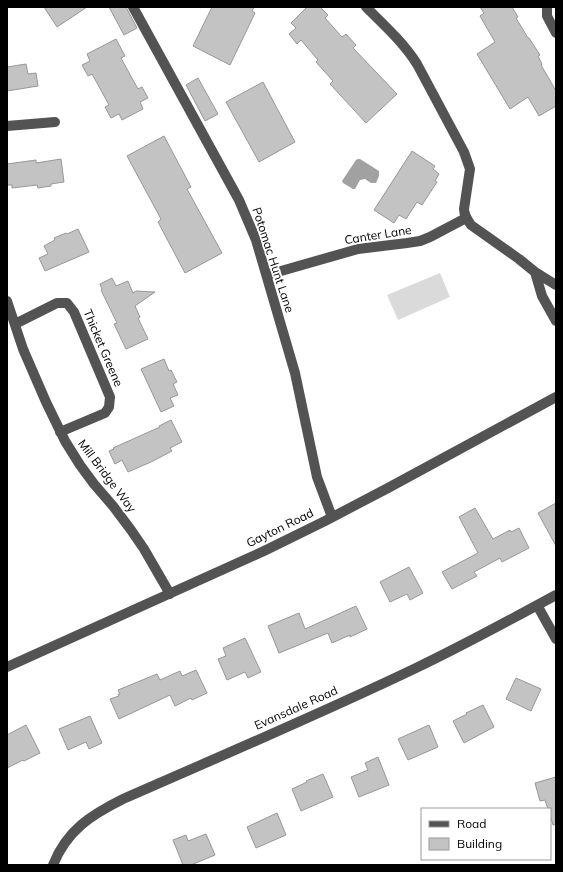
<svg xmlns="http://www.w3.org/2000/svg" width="563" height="872" viewBox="0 0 563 872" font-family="Mulish,sans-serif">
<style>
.green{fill:#dadada}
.water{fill:#a1a1a1}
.building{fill:#c3c3c3;stroke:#979797}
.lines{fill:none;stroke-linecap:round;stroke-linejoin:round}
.minor{stroke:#535353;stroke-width:10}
.labels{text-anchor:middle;stroke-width:3.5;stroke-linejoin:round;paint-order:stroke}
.street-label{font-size:12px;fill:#000;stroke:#fff}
</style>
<rect width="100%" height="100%" fill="#fff"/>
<path class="green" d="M440,273L450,297L398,320L387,295Z"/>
<path class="water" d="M358,159H360L379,171V176L376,183H371L365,179L360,180L355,189H353L343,183L342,181L356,160Z"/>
<path class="building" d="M44,7H87L57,27Z
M109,7H126L137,28L124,35Z
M212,7H254L252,11L255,13L230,65L193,46Z
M307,7H320L328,15L325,18L342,37L346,34L356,45L353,48L397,94L366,123L330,84L333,81L316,62L318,60L301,40L297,44L289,34L296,28L291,23Z
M480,7H512L518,17L516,18L528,38H529L540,55L538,56L542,64L541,65L556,91V106L539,116L528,97L510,109L477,54L495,42L480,16L484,13Z
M116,39L125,56L121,58L133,80L138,89L142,87L148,98L140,102L143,109L122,120L119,114L111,118L105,107L109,105L97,83L92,74L88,76L82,65L90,61L87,54Z
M26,64L28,74L36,73L38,86L7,91V67Z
M198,78L218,114L205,121L186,85Z
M263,82L295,142L259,162L226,102Z
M164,136L191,187L187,189L222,253L185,273L158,222L161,219L127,156Z
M412,151L435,166L433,169L439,174L435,181L437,182L422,205L417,202L406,219L399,215L394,223L374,210Z
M61,159L64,182L51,184V186L38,188L37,185L12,188V185H7V164L36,160V163Z
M78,229L89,252L45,271L39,258L48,254L44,246L55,240L54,238L66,233L67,234Z
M112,278L116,286L128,281L133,293L136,291L155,292L135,306L140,317L138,318L148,339L126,349L114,324L117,323L101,290L102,289L100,284Z
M164,359L169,371L171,370L177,382L173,384L178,395L170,398L174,406L161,412L141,369Z
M171,420L182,442L170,448L172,451L151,462L128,472L122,460L115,464L109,451L114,449L113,448L160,427L159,426Z
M556,503V546L538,513Z
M475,508L493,539L510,530L511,532L519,528L529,548L502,562L500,558L474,572L477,576L452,589L442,572L478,553L459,517Z
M409,567L423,593L410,600L407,594L390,602L380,582Z
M356,606L367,629L350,637V635L332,643L328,633L279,653L268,626L299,613L305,629Z
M245,638L261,672L248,678L245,672L227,680L218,659L226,656L223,648Z
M196,670L207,693L192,700L191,698L175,706L170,695L119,719L110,699L119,696L118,694H120L118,690L157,674L160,680L180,671L182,676Z
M516,678L541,689L531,711L506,699Z
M483,705L494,727L464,743L453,721L467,714L466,713Z
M90,716L102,743L89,749L86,742L68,750L59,729Z
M26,725L40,753L24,761L23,760L7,768V735Z
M429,725L438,747L408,760L398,739Z
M378,757L389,785L359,797L351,777L368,770L365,763Z
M323,774L333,797L301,811L292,789L307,782L306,781Z
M556,777V824L553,825L550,815V809H548L545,800L540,801L535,783Z
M277,813L286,835L256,848L247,827Z
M206,834L215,855L191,865H183L173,840L186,835L188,841Z"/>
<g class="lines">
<path class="minor" d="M133,7L239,200L256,240L295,373L317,477L332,517
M366,7C384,25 403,42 417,64L464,152L470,169L464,209C464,215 467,219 471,225L519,259L535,272
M547,7V16L556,33
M7,126L55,122
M267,275L358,249L407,243L420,241L430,237L466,218
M556,285L535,272L542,296L556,321
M7,301L23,349L46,402L65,441L80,465L94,484L113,506L131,530L144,549L170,594
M15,324L57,303H67L74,312L110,397L109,407L105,413L60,432
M537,605L556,639
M7,667L264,551L325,521L388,488L556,397
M53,865C67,830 91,815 123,799C221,756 320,714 416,668C464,645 510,620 556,595"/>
</g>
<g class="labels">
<g class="street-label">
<text transform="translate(378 235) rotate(-9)" y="4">Canter Lane</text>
<text transform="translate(273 260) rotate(72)" y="4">Potomac Hunt Lane</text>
<text transform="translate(103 348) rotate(67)" y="4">Thicket Greene</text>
<text transform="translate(107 476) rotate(53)" y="4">Mill Bridge Way</text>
<text transform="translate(280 528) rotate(-26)" y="4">Gayton Road</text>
<text transform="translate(296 708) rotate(-24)" y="4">Evansdale Road</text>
</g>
</g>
<rect width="563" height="872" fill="none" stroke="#000000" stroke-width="16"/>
<rect x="421" y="808" width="130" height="52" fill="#ffffff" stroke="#999999"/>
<rect x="429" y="821" width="20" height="6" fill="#535353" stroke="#999999"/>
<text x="457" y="828" font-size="12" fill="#000000">Road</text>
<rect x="429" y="838" width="20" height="12" fill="#c3c3c3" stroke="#999999"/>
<text x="457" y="848" font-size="12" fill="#000000">Building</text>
</svg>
